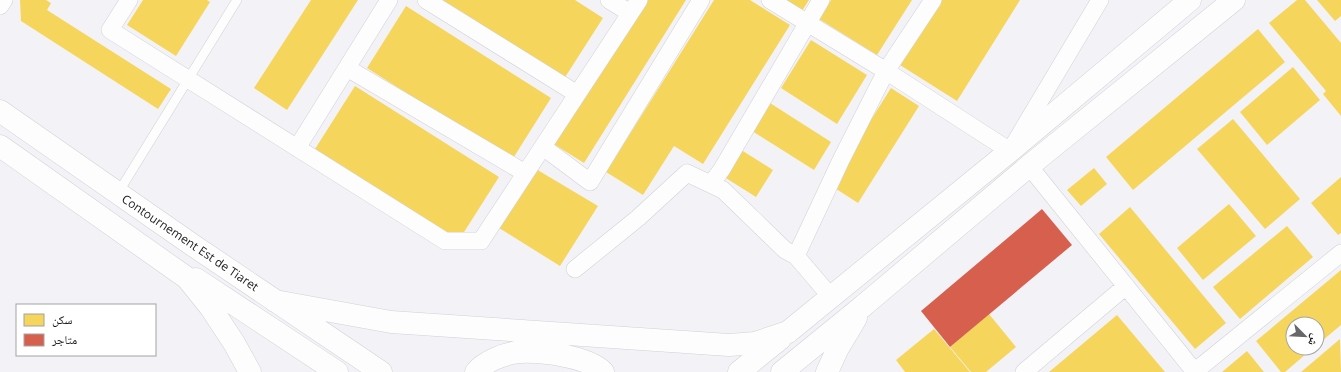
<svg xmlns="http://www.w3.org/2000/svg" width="1341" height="372" viewBox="0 0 1341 372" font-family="'Open Sans','Noto Naskh Arabic',sans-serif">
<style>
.homes{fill:#f6d55c}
.shops{fill:#d6604d}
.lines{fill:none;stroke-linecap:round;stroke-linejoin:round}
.service-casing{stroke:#d1d1d4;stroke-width:10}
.minor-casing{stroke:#d1d1d4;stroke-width:18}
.primary-casing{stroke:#d1d1d4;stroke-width:23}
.trunk-casing{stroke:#d1d1d4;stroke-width:23}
.service{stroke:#fdfdfe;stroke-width:9}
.minor{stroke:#fdfdfe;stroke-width:17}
.primary{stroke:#fdfdfe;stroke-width:22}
.trunk{stroke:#fdfdfe;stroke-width:22}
.labels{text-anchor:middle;stroke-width:4;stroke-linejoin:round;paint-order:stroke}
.street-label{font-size:12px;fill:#1b1a1d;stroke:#fff}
</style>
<rect width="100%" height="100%" fill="#f3f3f7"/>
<path class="homes" d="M20,0H46L51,3L47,10L171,89L158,109L21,21Z
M143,0H207L210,2L176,56L127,25Z
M311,0H358L287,110L254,88Z
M433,0H575L603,18L562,82Z
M642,0H686L584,163L552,143Z
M714,0H750L790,25L703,164L674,146L643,195L606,172Z
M778,0H809L800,14Z
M831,0H912L877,55L819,19Z
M940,0H1020L957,101L900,65Z
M1297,0H1305L1341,43V116L1323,94L1326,91L1269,23Z
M1317,0H1341V16L1335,21Z
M406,6L551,98L512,160L367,68Z
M1258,29L1285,62L1133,190L1106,157Z
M811,40L867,75L837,124L781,88Z
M1293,67L1320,100L1267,145L1240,112Z
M355,86L499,177L459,240L315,149Z
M891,88L919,106L858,203L830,185Z
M770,103L831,142L814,170L752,131Z
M1233,119L1300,199L1265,229L1197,149Z
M738,148L773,170L756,197L721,175Z
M1094,168L1107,184L1081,206L1067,190Z
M536,169L598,206L560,266L499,228Z
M1341,177V233L1338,235L1311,203Z
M1229,204L1256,236L1203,280L1177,248Z
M1130,207L1226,323L1195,349L1099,234Z
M1287,226L1313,257L1240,319L1213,287Z
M1341,270V325L1317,345V324H1293V348H1313L1285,372H1281L1256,341Z
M989,314L1016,347L986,372H971L950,347Z
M1117,315L1165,372H1049Z
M934,329L970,372H905L896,360Z
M1340,339L1341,372H1301Z
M1247,351L1264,372H1222Z"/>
<path class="shops" d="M1042,209L1072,245L950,347L921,311Z"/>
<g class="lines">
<g class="service-casing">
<path id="service" d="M118,193L237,0"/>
</g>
<g class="minor-casing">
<path id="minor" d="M129,0L110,30L445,241H481L639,0
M426,0L577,94
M609,0L630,13
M770,0L886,71L1010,151L1100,0
M0,6L4,0
M347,68L525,173
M543,147L590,182L701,0
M297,148L389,0
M1029,166L1195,372
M711,184L722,169L821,0
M796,256L841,160L886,71L933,0
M575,269L638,218L687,173L723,190L785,250L796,256L831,297
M1024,372L1126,286
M1194,372L1341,253"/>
</g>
<g class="primary-casing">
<path id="primary" d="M863,306L1029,166L1234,0
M788,332L1010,151L1190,0"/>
</g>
<g class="trunk-casing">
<path id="trunk" d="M0,111L191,244L381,372
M0,146L187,278L211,308L234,343L250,372
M196,279L337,372
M275,301L391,322L729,345L755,343L788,332
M476,372C485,361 506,353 520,352C542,351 587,356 603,372
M739,372L780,339
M782,372L863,306
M827,372L838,348L856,318"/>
</g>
<use href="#service" class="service"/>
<use href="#minor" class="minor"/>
<use href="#primary" class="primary"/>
<use href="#trunk" class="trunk"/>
</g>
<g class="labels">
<g class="street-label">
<text transform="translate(190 243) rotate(34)" y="4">Contournement Est de Tiaret</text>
</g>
</g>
<rect x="16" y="304" width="140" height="52" fill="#ffffff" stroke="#a4a3a5"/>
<rect x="24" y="314" width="20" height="12" fill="#f6d55c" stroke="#a4a3a5"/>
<text x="52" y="324" font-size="12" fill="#1b1a1d">سكن</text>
<rect x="24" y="334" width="20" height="12" fill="#d6604d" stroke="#a4a3a5"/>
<text x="52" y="344" font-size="12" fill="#1b1a1d">متاجر</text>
<g transform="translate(1305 336) rotate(114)"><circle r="19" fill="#ffffff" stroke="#a4a3a5"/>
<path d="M0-3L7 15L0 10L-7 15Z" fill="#676669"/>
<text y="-6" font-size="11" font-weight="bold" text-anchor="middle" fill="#1b1a1d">ش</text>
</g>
</svg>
